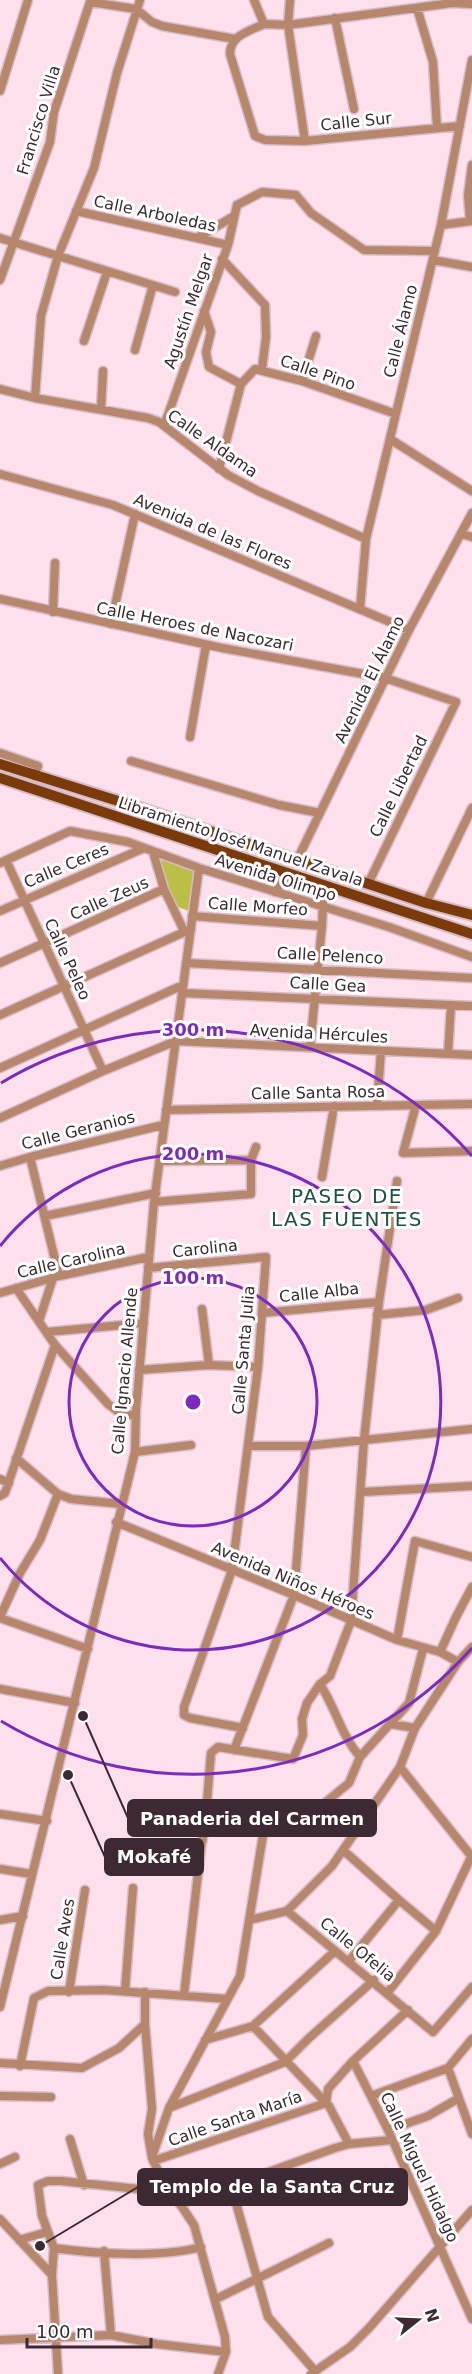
<svg xmlns="http://www.w3.org/2000/svg" width="472" height="2374" viewBox="0 0 472 2374" font-family="'DejaVu Sans',sans-serif">
<style>
.green{fill:#bcbf46}
.lines{fill:none;stroke-linecap:round;stroke-linejoin:round}
.minor-casing{stroke:#d7bbc7;stroke-width:11}
.major-casing{stroke:#d7bbc7;stroke-width:14}
.minor{stroke:#b6876c;stroke-width:8}
.major{stroke:#7a3a09;stroke-width:10}
.ring{fill:none;stroke:#7b2cbf;stroke-width:3}
.labels{text-anchor:middle;stroke-width:6;stroke-linejoin:round;paint-order:stroke}
.street-label{font-size:16px;fill:#3c2931;stroke:#fff}
.quarter-label{font-size:20px;letter-spacing:1.5px;fill:#1f5142;stroke:#fff}
.centre{fill:#7b2cbf;stroke:#fff;stroke-width:3}
.ring-label{font-size:18px;text-anchor:middle;font-weight:bold;fill:#7b2cbf;stroke:#fff;stroke-width:6;stroke-linejoin:round;paint-order:stroke}
.leader{fill:none;stroke:#3c2931;stroke-width:2}
.callout-dot{fill:#3c2931;stroke:#fff;stroke-width:2}
.callout{fill:#3c2931;stroke:#3c2931;stroke-width:2}
.callout-label{font-size:18px;text-anchor:middle;font-weight:bold;fill:#fff}
</style>
<rect width="100%" height="100%" fill="#fedfec"/>
<path class="green" d="M159,857L194,870L189,911L178,907L166,883Z"/>
<g class="lines">
<g class="minor-casing">
<path id="minor" d="M254,0L264,24L288,25L452,3L472,4
M290,0L288,25L305,141
M417,8L433,62L437,128
M335,18L354,109
M264,24C250,31 230,35 230,54L255,136L265,140L305,141L460,126
M0,91L28,0
M76,211L228,245
M470,221L468,195L472,165
M441,225L472,221
M199,237L234,216
M0,238L175,292
M222,259L265,305L266,337L262,369
M433,260L472,267
M0,280L50,142L54,112L90,2L136,9L152,22L162,26L235,39
M204,311L211,332L206,352L209,367L241,384
M84,341L107,272
M135,350L153,285
M302,381L316,336
M0,389L35,398L148,418L159,422L228,475L258,491L366,539
M35,398L41,316L58,256L94,168L117,73L140,0
M101,409L103,371
M164,426L228,245L237,205L262,192L296,195L311,213L364,250L435,251
M390,439L472,491
M219,469L241,384L255,369L302,381L396,414
M0,474L113,505L409,630
M461,534L472,537
M0,599L222,648L385,678L456,702L368,884
M360,609L366,539L441,225L472,60
M53,612L55,563
M111,624L135,514
M190,737L206,645
M0,753L38,766L34,776
M131,761L279,805L320,813
M153,852L164,889L184,931
M6,860L103,1071
M297,860L409,630L472,513
M0,863L70,831L128,842L199,868L389,927L472,957
M275,892L290,873
M426,903L472,808
M0,911L144,848
M192,916L322,926
M0,963L164,889
M186,963L472,978
M182,993L472,1006
M0,1015L191,929
M310,1047L322,926L324,884
M448,1054L451,1005
M0,1068L183,985
M416,1105L403,1153L472,1151
M377,1106L381,1051
M166,1110L472,1104
M0,1118L103,1071L176,1041L472,1055
M30,1157L59,1276
M160,1161L251,1160
M0,1166L30,1157L163,1125
M322,1177L334,1106
M154,1202L251,1194V1160L256,1147
M45,1216L156,1193
M148,1268L266,1257L258,1367L232,1570L184,1707V1715L190,1718L243,1728
M16,1288L55,1345L108,1404L120,1413L136,1416
M0,1293L59,1276L149,1257
M202,1309L209,1365
M262,1313L379,1302
M377,1315L426,1310L458,1298
M39,1321L53,1278
M47,1332L144,1323
M139,1370L209,1365L258,1367
M248,1446H306L472,1429
M135,1452L191,1445
M16,1458L58,1494L71,1499L121,1504
M0,1479L9,1483
M362,1492L472,1486
M0,1496L5,1493L55,1345
M116,1522L294,1595L397,1640L440,1652L458,1662
M0,1617L20,1573L40,1540L58,1494
M0,1618L88,1649
M397,1640L415,1541L472,1557
M440,1652L456,1617L472,1587
M320,1684C336,1709 341,1735 360,1757
M0,1689L75,1703
M391,1724L415,1728
M234,1750L294,1595L306,1446
M400,1767L472,1857
M0,1814L47,1821
M205,1826L303,1821L349,1783L360,1757L409,1703L423,1649
M343,1850L399,1900L436,1931
M0,1869L31,1874
M287,1911L433,2032L472,1987
M0,1920L23,1916
M249,1920L287,1911L332,1866L400,1767L415,1728L458,1662L472,1647
M349,1961L399,1900
M125,1991L133,1888
M69,1992L85,1890
M145,1992V2024L152,2109L148,2134L152,2158L168,2192L180,2204L194,2225L225,2337L226,2352L218,2374
M388,1992L436,1931L472,1855
M184,1995L201,1848L205,1826L211,1753L218,1747L293,1759L303,1735L302,1719L307,1703L320,1684L330,1676L351,1621L364,1440L379,1302L397,1181
M0,2007L135,1452L136,1410L154,1202L199,868
M253,2026L329,2106L349,2144
M205,2040L253,2026L335,1951
M353,2061L388,2130L472,2319
M0,2063L82,2068L119,2048L145,2024
M20,2066L34,1998L48,1991L104,1990L227,1999
M448,2068L472,2134
M0,2096L51,2097
M371,2096L448,2068L472,2039
M326,2103L328,2089L353,2061L408,2010
M169,2108L285,2062L308,2039L374,1980
M388,2130L428,2116L459,2098
M70,2139L84,2185
M153,2154L169,2108L240,1976L265,1823
M153,2161L326,2103
M0,2164L15,2157
M231,2185L268,2317L315,2371
M180,2204L335,2148L349,2144L392,2140
M0,2219L52,2275
M19,2240L47,2232
M54,2248C96,2254 161,2258 201,2247
M104,2251L111,2335
M216,2299L329,2243
M0,2340L111,2335L157,2344L226,2352
M58,2374L52,2275L54,2248L42,2216L38,2185L48,2181H61L168,2192
M311,2374L350,2347L369,2328L472,2210"/>
</g>
<g class="major-casing">
<path id="major" d="M0,764L134,806L426,903L472,915
M0,778L472,934"/>
</g>
<use href="#minor" class="minor"/>
<use href="#major" class="major"/>
</g>
<g class="ring">
<circle cx="193" cy="1402" r="124"/>
<path d="M0 1246A248 248 0 1 1 0 1558"/>
<path d="M472 1648A372 372 0 0 1 1 1721M1 1083A372 372 0 0 1 472 1156"/>
</g>
<g class="labels">
<g class="street-label">
<text transform="translate(38 120) rotate(-73)" y="6">Francisco Villa</text>
<text transform="translate(356 121) rotate(-6)" y="6">Calle Sur</text>
<text transform="translate(155 213) rotate(12)" y="6">Calle Arboledas</text>
<text transform="translate(188 311) rotate(-71)" y="6">Agustín Melgar</text>
<text transform="translate(400 331) rotate(-76)" y="6">Calle Álamo</text>
<text transform="translate(318 372) rotate(19)" y="6">Calle Pino</text>
<text transform="translate(213 443) rotate(35)" y="6">Calle Aldama</text>
<text transform="translate(213 531) rotate(23)" y="6">Avenida de las Flores</text>
<text transform="translate(195 626) rotate(11)" y="6">Calle Heroes de Nacozari</text>
<text transform="translate(369 679) rotate(-64)" y="6">Avenida El Álamo</text>
<text transform="translate(398 786) rotate(-64)" y="6">Calle Libertad</text>
<text transform="translate(241 841) rotate(18)" y="6">Libramiento José Manuel Zavala</text>
<text transform="translate(66 865) rotate(-23)" y="6">Calle Ceres</text>
<text transform="translate(276 877) rotate(17)" y="6">Avenida Olimpo</text>
<text transform="translate(109 898) rotate(-24)" y="6">Calle Zeus</text>
<text transform="translate(258 906) rotate(4)" y="6">Calle Morfeo</text>
<text transform="translate(330 955) rotate(3)" y="6">Calle Pelenco</text>
<text transform="translate(68 959) rotate(65)" y="6">Calle Peleo</text>
<text transform="translate(328 984) rotate(3)" y="6">Calle Gea</text>
<text transform="translate(319 1033) rotate(3)" y="6">Avenida Hércules</text>
<text transform="translate(318 1092) rotate(-1)" y="6">Calle Santa Rosa</text>
<text transform="translate(78 1130) rotate(-14)" y="6">Calle Geranios</text>
<text transform="translate(205 1248) rotate(-6)" y="6">Carolina</text>
<text transform="translate(71 1260) rotate(-13)" y="6">Calle Carolina</text>
<text transform="translate(319 1292) rotate(-6)" y="6">Calle Alba</text>
<text transform="translate(243 1350) rotate(-85)" y="6">Calle Santa Julia</text>
<text transform="translate(124 1371) rotate(-85)" y="6">Calle Ignacio Allende</text>
<text transform="translate(293 1580) rotate(23)" y="6">Avenida Niños Héroes</text>
<text transform="translate(62 1939) rotate(-81)" y="6">Calle Aves</text>
<text transform="translate(358 1949) rotate(39)" y="6">Calle Ofelia</text>
<text transform="translate(235 2118) rotate(-19)" y="6">Calle Santa María</text>
<text transform="translate(420 2167) rotate(65)" y="6">Calle Miguel Hidalgo</text>
</g>
<g class="quarter-label">
<text x="347" y="1203">PASEO DE<tspan x="347" dy="23">LAS FUENTES</tspan></text>
</g>
</g>
<circle cx="193" cy="1402" r="9" class="centre"/>
<g class="ring-label">
<text x="193" y="1036">300 m</text>
<text x="193" y="1160">200 m</text>
<text x="193" y="1284">100 m</text>
</g>
<path class="leader" d="M83 1716L128 1818M68 1775L105 1857M40 2246L138 2187"/>
<g class="callout-dot">
<circle cx="83" cy="1716" r="6"/>
<circle cx="68" cy="1775" r="6"/>
<circle cx="40" cy="2246" r="6"/>
</g>
<g class="callout">
<rect x="128" y="1800" width="248" height="36" rx="6"/>
<rect x="105" y="1839" width="98" height="36" rx="6"/>
<rect x="138" y="2169" width="269" height="36" rx="6"/>
</g>
<g class="callout-label">
<text x="252" y="1825">Panaderia del Carmen</text>
<text x="154" y="1863">Mokafé</text>
<text x="272" y="2193">Templo de la Santa Cruz</text>
</g>
<g transform="translate(418 2320) rotate(72)" stroke="#ffffff" stroke-width="4.5" paint-order="stroke">
<path d="M0-4.5L10 22L0 15L-10 22Z" fill="#3c2931"/>
<text y="-9" font-size="16" font-weight="bold" text-anchor="middle" fill="#3c2931">N</text>
</g>
<path d="M27 2338v9h124v-9" fill="none" stroke="#3c2931" stroke-width="3"/>
<text x="36" y="2338" font-size="18" fill="#3c2931" stroke="#ffffff" stroke-width="4.5" paint-order="stroke">100 m</text>
</svg>
